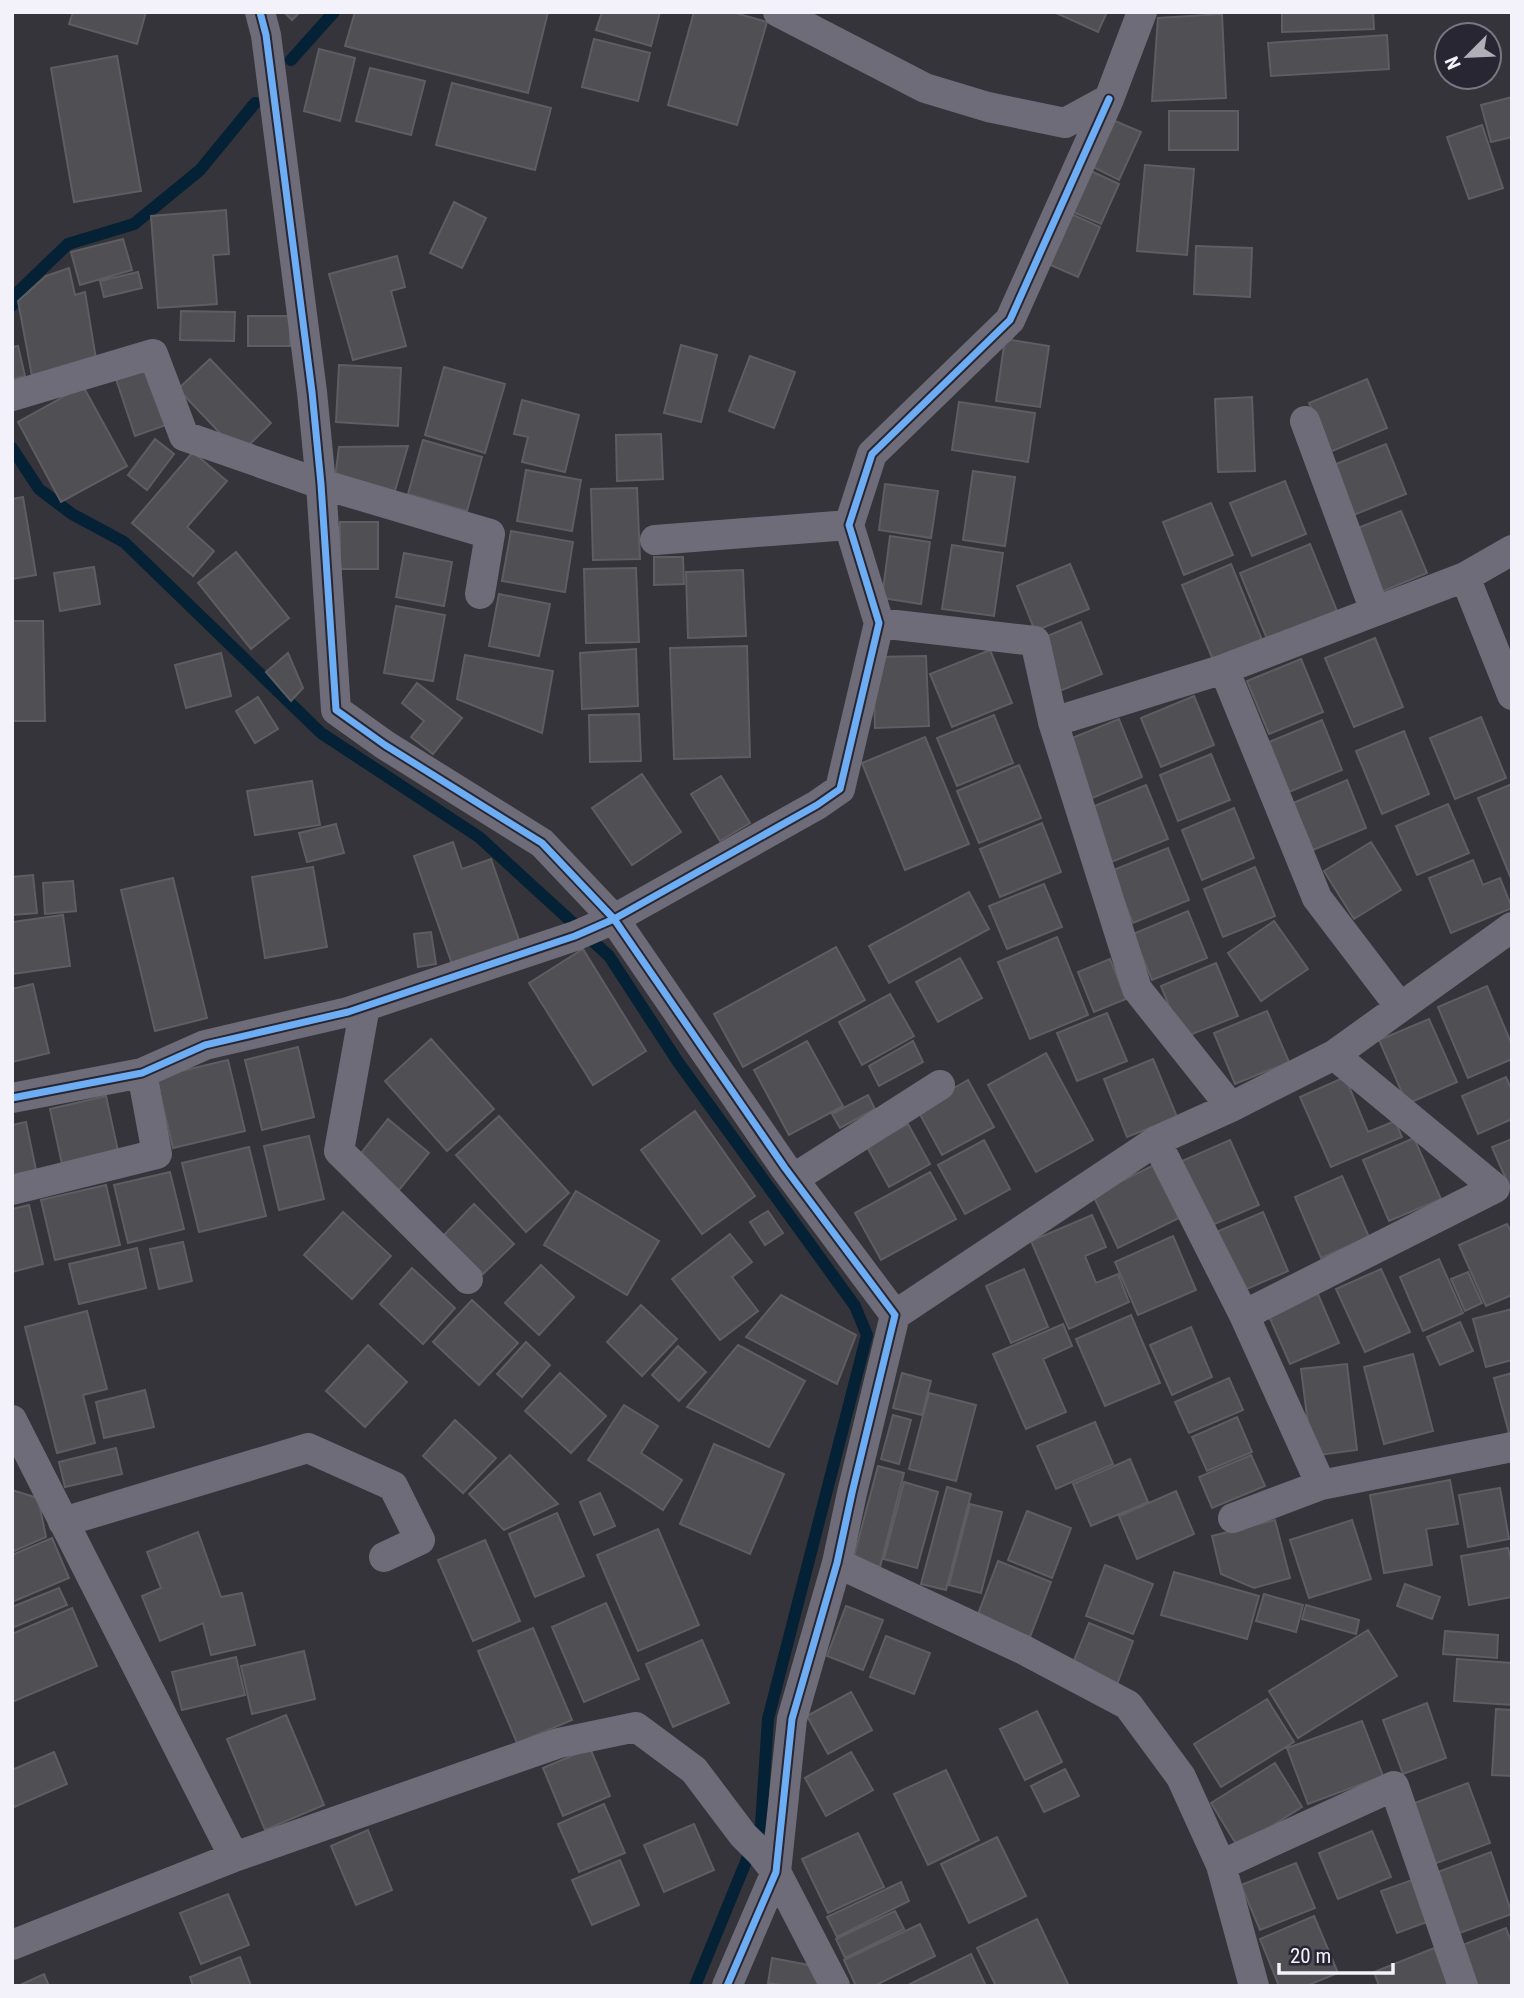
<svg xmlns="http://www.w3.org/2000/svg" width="1524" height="1998" viewBox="0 0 1524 1998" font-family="'Roboto Condensed',sans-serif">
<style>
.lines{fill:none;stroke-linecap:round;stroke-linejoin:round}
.stream{stroke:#052135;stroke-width:12}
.building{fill:#504f54;stroke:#5e5d62;stroke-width:2}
.street{stroke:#6f6c79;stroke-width:30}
.cycleway-casing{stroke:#292634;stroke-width:11}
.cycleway{stroke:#6dadf4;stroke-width:7}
</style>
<rect width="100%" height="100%" fill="#35343a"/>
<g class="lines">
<path class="stream" d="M291,60L334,12
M12,306L18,292L68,244L134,224L200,170L255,103
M12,448L39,489L72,514L124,542L321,733L479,837L609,956L678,1062L855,1306L867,1335L768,1719L761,1825L695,1986"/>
</g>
<path class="building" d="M73,12H146L137,44L69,24Z
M284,12H300L292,20Z
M548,12L528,93L345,46L355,12Z
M602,12H660L651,46L596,30Z
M694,12H732L767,22L737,125L668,105Z
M1054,12H1107L1098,32Z
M1282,12H1373L1374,29L1282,32Z
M1222,14L1226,98L1152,101L1158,18Z
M1387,35L1389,69L1271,76L1268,43Z
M594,39L650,53L638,101L582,87Z
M319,49L355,58L340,121L304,111Z
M117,56L141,191L74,202L51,68Z
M370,68L425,81L411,135L356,121Z
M452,83L551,108L535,170L436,145Z
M1512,97V137L1491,142L1481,105Z
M1169,111H1238V150H1169Z
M1115,121L1141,132L1119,180L1093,167Z
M1482,125L1503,188L1469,199L1447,137Z
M1145,165L1194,169L1187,255L1137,251Z
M1091,171L1119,184L1101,224L1073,212Z
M454,202L486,218L462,268L430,253Z
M226,210L229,254L213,255L217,304L158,308L151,216Z
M1071,214L1100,227L1078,277L1048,264Z
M123,239L132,270L80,285L71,252Z
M1196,246L1252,248L1250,297L1194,294Z
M397,256L405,287L391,291L406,346L353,360L329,274Z
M69,268L75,295L85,292L96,359L32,376L18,301L46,276Z
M138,272L142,288L104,297L100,281Z
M181,311L235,312L234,341L180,340Z
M248,316H290V346H248Z
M1005,339L1049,346L1040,407L996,401Z
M681,345L717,355L701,422L664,413Z
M18,346L25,376L12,379V347Z
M750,356L795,372L774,428L729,411Z
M210,359L271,423L240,454L178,389Z
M148,365L169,424L135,436L115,376Z
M339,365L401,368L398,426L336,422Z
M444,367L505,384L485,453L425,435Z
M1367,379L1387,428L1330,452L1309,403Z
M83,386L127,466L61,502L18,422Z
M1252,397L1255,471L1218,472L1215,399Z
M522,400L579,415L565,472L522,462L528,437L514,434Z
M959,402L1035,413L1028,462L952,450Z
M661,434L663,479L617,481L616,435Z
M155,439L174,454L147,490L128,475Z
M423,440L482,457L467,511L408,494Z
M1386,444L1406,494L1351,516L1331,466Z
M408,446L394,494L335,478L339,447Z
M193,452L227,481L187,527L214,551L193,576L132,523Z
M526,470L581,480L572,531L517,521Z
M973,471L1015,477L1005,546L963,540Z
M1285,481L1306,534L1252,556L1230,503Z
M885,484L938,491L931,538L879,530Z
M637,488L640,559L593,560L591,489Z
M23,497L36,575L12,579V499Z
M1211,503L1233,555L1184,575L1163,522Z
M1401,511L1427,573L1381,592L1355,529Z
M340,522H378V569H340Z
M511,531L573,542L565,592L502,581Z
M890,536L930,542L921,604L882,598Z
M1310,544L1337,611L1267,639L1240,573Z
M952,545L1003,553L994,616L942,609Z
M236,552L289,618L251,649L198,583Z
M404,553L452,562L444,606L396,597Z
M654,557H683L684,584L654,585Z
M1070,564L1089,609L1035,631L1017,586Z
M1231,564L1262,640L1213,660L1182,585Z
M94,567L100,604L60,611L54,573Z
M636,568L639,642L586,643L584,569Z
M743,570L746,636L688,638L686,572Z
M499,594L550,604L539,656L489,646Z
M396,606L445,615L433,681L384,673Z
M12,621H43L45,721H12Z
M1081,622L1102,674L1057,692L1035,641Z
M1375,638L1403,707L1354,727L1325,658Z
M747,646L750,757L674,759L670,648Z
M636,649L638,706L582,709L580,653Z
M990,650L1012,703L952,727L930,674Z
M221,653L231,696L186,708L175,665Z
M288,653L303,688L291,701L266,672Z
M465,655L553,671L542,733L457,699Z
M926,656L929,726L875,728L873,657Z
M1301,659L1323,712L1269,734L1247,681Z
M417,683L462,718L433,754L411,737L424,721L402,703Z
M1194,696L1214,745L1161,767L1141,718Z
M258,697L278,729L255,743L236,711Z
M639,714L641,761L590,762L589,715Z
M994,715L1013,763L957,786L937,738Z
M1481,717L1506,778L1455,799L1430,738Z
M1119,719L1142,777L1090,799L1067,740Z
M1322,720L1342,770L1289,792L1269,742Z
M1404,731L1429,794L1382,814L1356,751Z
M925,737L969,844L905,870L862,763Z
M1211,754L1230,800L1178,821L1160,775Z
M1019,765L1041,818L979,843L957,791Z
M642,774L681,832L632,865L592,808Z
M721,776L750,823L720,841L691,794Z
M1347,780L1366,828L1313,850L1293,803Z
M312,781L320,825L255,835L247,791Z
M1512,784V875L1510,876L1478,798Z
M1146,785L1168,839L1109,863L1087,809Z
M1448,804L1469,853L1417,875L1396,826Z
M1234,808L1254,858L1202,880L1182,830Z
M1042,823L1061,872L1000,897L980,849Z
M336,824L344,853L307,862L299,833Z
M453,842L462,869L491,859L519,940L452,964L414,856Z
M1371,842L1401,890L1354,919L1324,871Z
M1168,848L1189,900L1133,923L1111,871Z
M1473,860L1483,885L1500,878L1512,908L1451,933L1429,878Z
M313,867L327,947L265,958L252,877Z
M1255,867L1275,916L1223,937L1204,889Z
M33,875L37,913L12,915V877Z
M173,878L207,1018L155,1031L121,890Z
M73,881L76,911L45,914L43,883Z
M1044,884L1062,927L1007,949L989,906Z
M969,892L989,929L889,983L869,946Z
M1188,911L1207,958L1152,980L1133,934Z
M63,915L70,966L12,974V922Z
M1274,921L1308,969L1261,1001L1228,953Z
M431,932L436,964L418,967L414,934Z
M1057,937L1088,1015L1030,1039L998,962Z
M836,947L865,1000L743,1067L714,1014Z
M583,949L646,1051L593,1085L529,983Z
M960,958L982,998L938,1022L916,982Z
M1110,959L1126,999L1094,1012L1078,972Z
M1216,963L1238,1016L1182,1038L1161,986Z
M33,984L49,1053L12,1062V989Z
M1487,986L1512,1045V1059L1468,1078L1438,1007Z
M890,994L914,1036L862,1065L839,1022Z
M1267,1011L1289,1062L1235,1084L1214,1033Z
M1107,1013L1127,1061L1077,1081L1057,1033Z
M1429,1019L1457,1082L1407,1104L1379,1040Z
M431,1039L494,1109L447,1151L385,1081Z
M807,1041L843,1106L789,1135L754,1070Z
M913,1041L923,1062L879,1086L869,1066Z
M298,1047L314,1117L262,1130L245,1060Z
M1046,1053L1093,1140L1036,1172L988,1085Z
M1153,1059L1177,1117L1127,1137L1104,1079Z
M228,1060L245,1131L173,1148L156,1077Z
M1345,1077L1368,1132L1395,1121L1402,1137L1331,1167L1300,1097Z
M1506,1077L1512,1091V1119L1478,1134L1462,1096Z
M968,1080L994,1127L942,1155L917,1109Z
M868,1095L875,1109L840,1128L832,1114Z
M106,1096L118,1151L62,1164L50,1109Z
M695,1111L755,1196L702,1234L641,1150Z
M499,1116L569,1193L526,1232L456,1155Z
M388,1119L429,1153L399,1190L358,1157Z
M26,1122L36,1170L12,1175V1125Z
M908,1124L930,1164L889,1187L867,1147Z
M309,1136L324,1199L279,1210L264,1146Z
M1414,1138L1441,1199L1389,1221L1363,1160Z
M1512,1139V1185L1509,1186L1492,1147Z
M984,1140L1010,1189L965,1214L938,1165Z
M1230,1140L1259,1205L1210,1226L1182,1161Z
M249,1147L266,1216L199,1232L182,1163Z
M1154,1165L1179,1218L1118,1248L1093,1195Z
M170,1172L184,1229L128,1243L114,1185Z
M930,1172L956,1219L881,1260L855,1213Z
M1342,1176L1369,1237L1321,1258L1295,1197Z
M106,1185L120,1245L55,1260L41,1200Z
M576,1191L659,1241L627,1295L544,1245Z
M474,1204L514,1244L483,1274L444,1235Z
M29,1205L43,1264L12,1272V1209Z
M768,1211L783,1233L765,1245L750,1222Z
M343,1212L391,1256L352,1299L304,1255Z
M1263,1212L1288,1271L1240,1292L1214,1233Z
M1092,1215L1106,1247L1085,1256L1096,1283L1118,1274L1129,1302L1069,1329L1031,1241Z
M1507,1224L1512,1233V1295L1486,1306L1459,1245Z
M730,1234L752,1262L732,1277L758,1311L720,1340L672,1279Z
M1173,1236L1196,1290L1138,1315L1115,1262Z
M183,1242L192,1281L159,1289L150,1249Z
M137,1248L146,1288L79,1304L69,1264Z
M1439,1259L1463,1313L1423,1331L1400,1277Z
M541,1265L574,1297L539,1335L505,1303Z
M412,1268L455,1308L423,1344L380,1304Z
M1024,1269L1048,1327L1011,1343L986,1286Z
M1381,1269L1410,1332L1365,1352L1336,1289Z
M1468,1272L1482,1303L1465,1311L1451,1279Z
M1317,1292L1339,1343L1290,1364L1268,1314Z
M781,1295L856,1335L837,1384L746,1337Z
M472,1300L518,1343L479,1385L433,1342Z
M641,1305L677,1339L642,1376L607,1342Z
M1512,1309V1360L1486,1367L1473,1319Z
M87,1311L107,1389L83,1395L95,1443L57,1453L25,1327Z
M1131,1315L1160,1383L1105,1406L1076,1339Z
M1460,1322L1473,1351L1440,1365L1427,1337Z
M1063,1324L1072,1346L1043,1359L1066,1412L1026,1429L993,1354Z
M1191,1327L1212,1377L1172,1395L1150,1345Z
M526,1342L550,1365L522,1397L497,1374Z
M368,1345L407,1382L365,1427L326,1391Z
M738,1345L805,1381L769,1447L687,1407Z
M678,1346L706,1372L679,1401L652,1375Z
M1413,1354L1433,1431L1384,1444L1364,1367Z
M1347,1364L1357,1450L1312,1456L1301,1369Z
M560,1373L606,1416L571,1453L525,1411Z
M902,1373L931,1381L922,1415L893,1408Z
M1512,1373V1433H1509L1494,1378Z
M1229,1378L1243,1410L1189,1433L1175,1402Z
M145,1390L154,1427L104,1438L96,1402Z
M929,1393L976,1405L956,1481L909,1469Z
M624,1405L658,1426L641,1453L682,1480L663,1510L588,1460Z
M893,1415L911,1420L899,1464L881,1459Z
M1237,1417L1252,1452L1207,1471L1192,1437Z
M455,1420L496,1458L463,1493L423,1456Z
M1095,1422L1113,1464L1056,1489L1037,1446Z
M714,1444L784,1474L750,1554L680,1524Z
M116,1448L122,1474L65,1487L59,1462Z
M510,1455L558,1504L504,1530L469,1494Z
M1251,1455L1265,1486L1212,1508L1199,1477Z
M1130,1459L1148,1502L1091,1526L1073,1484Z
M878,1466L904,1473L880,1567L853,1560Z
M1450,1480L1458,1524L1426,1529L1432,1565L1384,1573L1370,1495Z
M904,1482L938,1492L917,1568L884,1559Z
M947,1487L971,1494L946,1590L921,1584Z
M1500,1488L1509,1539L1468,1547L1459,1495Z
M12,1490L38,1498L46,1537L12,1552Z
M1176,1491L1194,1534L1137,1559L1119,1516Z
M600,1493L615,1526L594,1535L580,1502Z
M970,1504L1002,1512L981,1593L949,1585Z
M1027,1511L1071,1528L1052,1578L1008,1560Z
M557,1513L584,1576L535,1597L509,1534Z
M1275,1520L1290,1578L1254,1588L1221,1574L1212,1536Z
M1352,1520L1371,1579L1309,1598L1290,1540Z
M658,1529L699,1625L638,1651L597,1555Z
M198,1532L221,1597L242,1593L255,1645L211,1655L203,1623L160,1641L142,1596L161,1588L147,1552Z
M52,1538L69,1578L12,1602V1555Z
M485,1540L520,1621L473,1641L438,1560Z
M1508,1548L1512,1566V1597L1469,1605L1461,1556Z
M998,1561L1051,1582L1030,1637L977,1617Z
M1105,1565L1153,1584L1133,1634L1086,1616Z
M1174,1572L1259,1596L1247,1639L1161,1615Z
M1405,1584L1440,1597L1432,1619L1397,1606Z
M59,1588L67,1605L12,1628V1607Z
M1264,1594L1303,1605L1296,1632L1256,1621Z
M606,1603L639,1679L584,1702L552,1627Z
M1306,1605L1359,1620L1356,1634L1302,1619Z
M846,1606L883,1620L863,1670L827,1656Z
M72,1608L97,1666L12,1702V1634Z
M1089,1623L1133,1641L1115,1690L1069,1673Z
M533,1628L572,1720L517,1743L478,1651Z
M1368,1630L1397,1676L1298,1738L1269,1691Z
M1445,1631L1498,1635L1497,1658L1443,1654Z
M886,1636L930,1653L914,1694L870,1677Z
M702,1640L729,1703L673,1727L646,1664Z
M304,1651L315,1699L252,1714L241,1666Z
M236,1657L245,1695L182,1710L172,1672Z
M1457,1659L1512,1663V1705L1454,1701Z
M851,1692L872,1730L828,1754L807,1716Z
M1267,1699L1294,1742L1221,1787L1194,1744Z
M1427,1703L1446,1758L1403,1774L1383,1720Z
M1496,1709L1512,1710V1776L1492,1775Z
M1037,1711L1062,1762L1025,1780L1000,1729Z
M286,1715L324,1805L265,1830L227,1739Z
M1362,1721L1383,1776L1308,1804L1287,1748Z
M590,1748L610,1796L563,1816L543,1768Z
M54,1752L67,1784L12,1808V1770Z
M851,1752L873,1790L826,1816L805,1778Z
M1275,1763L1302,1807L1238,1847L1211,1803Z
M1065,1769L1079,1796L1044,1812L1031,1786Z
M946,1770L979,1840L928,1865L894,1794Z
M1468,1783L1490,1843L1434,1864L1412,1804Z
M604,1804L625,1853L579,1872L558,1824Z
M694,1824L714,1870L664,1892L644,1845Z
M368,1830L392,1890L356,1905L331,1846Z
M1372,1831L1391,1877L1338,1899L1319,1853Z
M858,1833L884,1887L828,1913L802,1859Z
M997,1837L1026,1896L969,1923L941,1864Z
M1491,1852L1512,1914L1457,1934L1435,1873Z
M620,1860L639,1905L592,1925L572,1880Z
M1296,1863L1315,1908L1260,1930L1241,1885Z
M1415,1879L1430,1921L1397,1933L1381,1891Z
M901,1882L909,1901L837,1937L827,1917Z
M228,1894L249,1945L201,1964L180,1913Z
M895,1911L904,1929L845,1958L836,1939Z
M1314,1916L1338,1973L1306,1986H1279L1260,1939Z
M1037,1919L1069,1986H996L977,1948Z
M920,1924L935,1956L874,1986H856L844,1960Z
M1506,1928L1512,1944V1986H1474L1460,1946Z
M1434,1948L1449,1986H1379L1374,1972Z
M971,1954L986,1986H911L910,1984Z
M240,1957L251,1986H193L190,1977Z
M772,1958L825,1968L822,1986H788L768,1983Z
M44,1974L49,1986H18Z"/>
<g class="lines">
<path class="street" d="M260,12L266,35L312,392L321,484L336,710L385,745L542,843L614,919L785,1168L895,1315L852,1493L837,1563L792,1719L776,1872L727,1986
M778,12L925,88L988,107L1065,123L1109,99L1142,12
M12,396L153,354L184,436L321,484L490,534L480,594
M1305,421L1375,611
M655,540L849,525
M1465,577L1512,695
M879,623L1035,641L1053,722L1137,989L1231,1107
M1224,669L1317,898L1400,1007
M1053,722L1224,669L1465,577L1512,550
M365,1006L339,1151L468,1279
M12,1098L142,1073L205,1045L348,1012L575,936L614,919L817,805L840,789L879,623L849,525L872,454L1010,320L1109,99
M1156,1141L1244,1315L1321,1485L1512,1447
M793,1179L940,1085
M12,1190L157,1154L142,1073
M895,1315L1156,1141L1231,1107L1334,1055L1512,927
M1244,1315L1495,1188L1334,1055
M12,1420L234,1857
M1233,1518L1321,1485
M63,1522L308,1448L393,1486L420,1540L384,1557
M837,1563L1024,1650L1128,1705L1181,1777L1221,1865L1254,1986
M1221,1865L1394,1786L1463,1986
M12,1945L234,1857L559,1743L636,1727L694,1770L743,1835L761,1853L776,1872L835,1986"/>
<g class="cycleway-casing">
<path id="cycleway" d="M260,12L266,35L312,392L321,484L336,710L385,745L542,843L614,919L785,1168L895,1315L852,1493L837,1563L792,1719L776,1872L727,1986
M12,1098L142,1073L205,1045L348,1012L575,936L614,919L817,805L840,789L879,623L849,525L872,454L1010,320L1109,99"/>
</g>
<use href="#cycleway" class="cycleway"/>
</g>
<rect width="1524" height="1998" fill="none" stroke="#f3f1fa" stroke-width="28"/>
<g transform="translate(1468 56) rotate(246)"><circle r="33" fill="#292634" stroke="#7a7783" stroke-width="2"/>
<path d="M0-5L12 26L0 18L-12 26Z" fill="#b0afb7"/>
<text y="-10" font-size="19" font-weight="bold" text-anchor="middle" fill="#f3f1fa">N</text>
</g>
<path d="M1279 1963v10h114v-10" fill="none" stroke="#f3f1fa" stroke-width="3.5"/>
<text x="1290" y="1963" font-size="21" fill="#f3f1fa" stroke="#292634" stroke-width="5" paint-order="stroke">20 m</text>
</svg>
